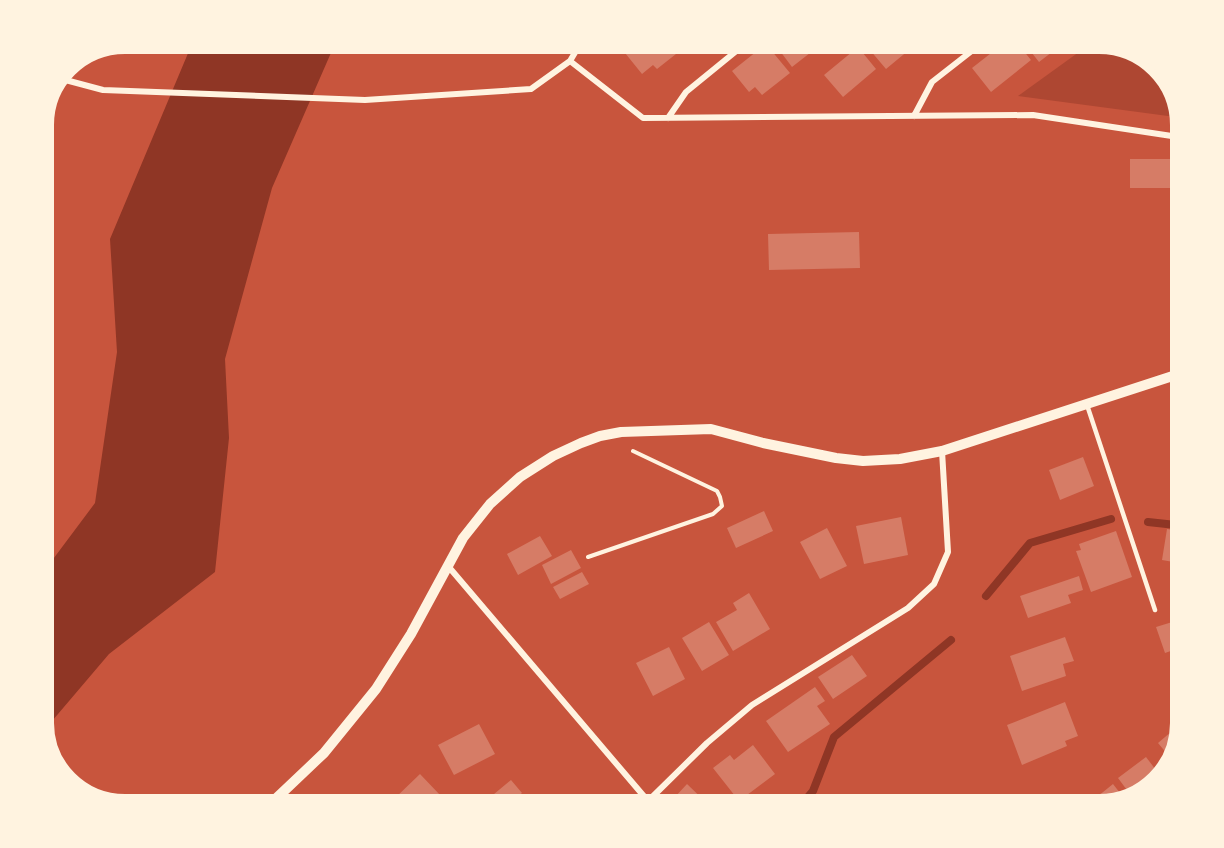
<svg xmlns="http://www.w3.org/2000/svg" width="1224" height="848" viewBox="0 0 1224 848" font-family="Manrope,sans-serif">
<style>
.green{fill:#ae4732}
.water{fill:#8f3625}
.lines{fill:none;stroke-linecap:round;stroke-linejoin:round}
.stream{stroke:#8f3625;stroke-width:8}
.building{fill:#d67c66}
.path{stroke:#fff3e0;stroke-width:4}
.service{stroke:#fff3e0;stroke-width:4.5}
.minor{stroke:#fff3e0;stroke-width:6}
.tertiary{stroke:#fff3e0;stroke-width:10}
.rim{fill:none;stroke:#fff3e0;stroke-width:8}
</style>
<rect width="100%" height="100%" fill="#c8553d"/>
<path class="green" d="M1097,39L1147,54L1174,82L1183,118L1018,96Z"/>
<path class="water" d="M194,39H337L272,188L225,359L229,438L215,572L109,654L41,734L39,729V578L95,503L117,352L110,239Z"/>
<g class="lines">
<path class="stream" d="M1148,522L1185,526
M986,596L1030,543L1111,519
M794,809L800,806L813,791L834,737L951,640"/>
</g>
<path class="building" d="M632,39H663L676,54L657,69L653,65L642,74L621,48Z
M771,39H822L824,42L792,67Z
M869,39H909L904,44L909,50L886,69L864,43Z
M1009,39H1014L1031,60L991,92L972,68Z
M1021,39H1069L1039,62Z
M766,44L790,73L762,95L755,87L749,92L732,71Z
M858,47L876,69L843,97L824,75Z
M1130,159H1182V188H1130Z
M859,232L860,268L769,270L768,234Z
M1083,457L1094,486L1060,500L1049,470Z
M764,511L773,531L736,548L727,528Z
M901,517L908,555L864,564L856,526Z
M827,528L847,566L820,579L800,542Z
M1167,529L1185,532V564L1162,560Z
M1116,531L1132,577L1091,592L1076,551L1081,550L1079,544Z
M540,536L552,556L518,575L507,554Z
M571,550L581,568L551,584L542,565Z
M582,572L589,584L560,599L553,587Z
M1079,576L1083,590L1068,595L1071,603L1028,618L1020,596Z
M749,593L770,629L733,651L716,622L737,610L733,603Z
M1182,619L1185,628V646L1165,653L1156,627Z
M709,622L729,655L702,671L682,638Z
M1065,637L1074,661L1063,664L1066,676L1022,691L1010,656Z
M669,647L685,679L653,696L636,663Z
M852,655L867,676L833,699L818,677Z
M815,687L825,701L817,706L830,724L788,752L766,721Z
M1065,702L1078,736L1065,741L1067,746L1022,765L1007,725Z
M1185,720V724L1173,761L1158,743Z
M479,724L495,754L454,775L438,745Z
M753,745L775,774L739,801L713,768L730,755L734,760Z
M1146,757L1162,778L1138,800L1135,801L1118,778Z
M420,774L440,795L425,809H402L393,800Z
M511,780L522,793L517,797L527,809H476Z
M687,784L713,809H669L677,800L674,798Z
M1113,784L1127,802L1100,809H1082Z"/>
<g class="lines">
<path class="path" d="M588,557L713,514L722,506L720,497L717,491L633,451"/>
<path class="service" d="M1087,405L1155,610"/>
<path class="minor" d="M570,61L643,118L1033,115L1185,138
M58,78L103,90L365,100L531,89L570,61L583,39
M914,116L932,82L987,39
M668,118L686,92L751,39
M448,566L648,801
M640,809L707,743L752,705L908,608L934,584L948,552L942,451"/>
<path class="tertiary" d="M265,809L324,753L376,689L411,634L463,538L490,504L520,477L553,456L581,443L600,436L621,432L711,429L763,443L836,458L863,461L900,459L942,451L1185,372"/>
</g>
<path d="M0 0H1224V848H0ZM125 50H1099A75 75 0 0 1 1174 125V723A75 75 0 0 1 1099 798H125A75 75 0 0 1 50 723V125A75 75 0 0 1 125 50Z" fill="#fff3e0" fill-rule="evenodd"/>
<path class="rim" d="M125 50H1099A75 75 0 0 1 1174 125V723A75 75 0 0 1 1099 798H125A75 75 0 0 1 50 723V125A75 75 0 0 1 125 50Z"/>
</svg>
